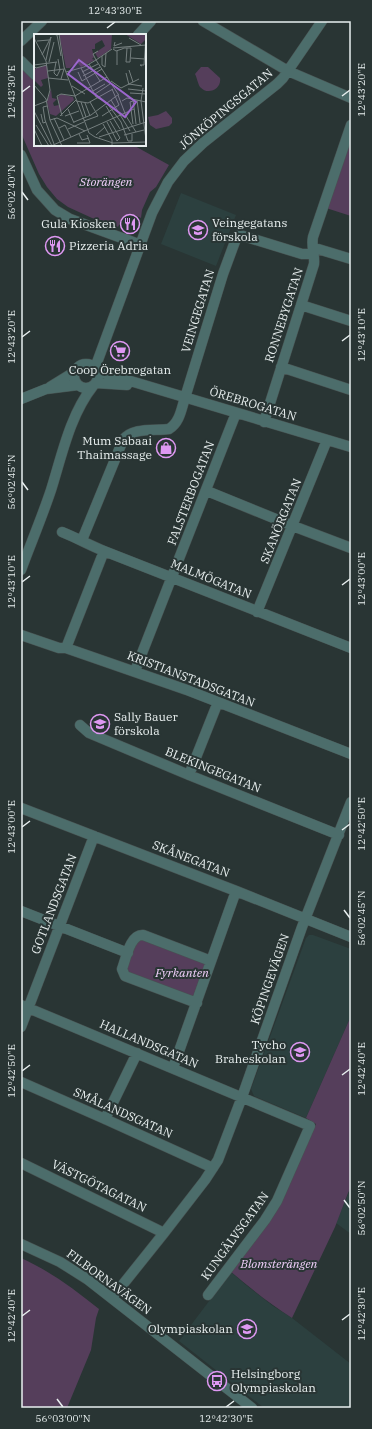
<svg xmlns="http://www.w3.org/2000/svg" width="372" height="1429" viewBox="0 0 372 1429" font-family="'IBM Plex Serif',serif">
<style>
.built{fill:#2c403f}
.green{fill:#553e5b}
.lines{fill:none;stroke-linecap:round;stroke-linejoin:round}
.minor-casing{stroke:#485352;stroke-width:11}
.minor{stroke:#4c6d6b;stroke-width:10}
.ticks{fill:none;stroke:#e8efef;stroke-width:1.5}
.labels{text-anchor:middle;stroke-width:4;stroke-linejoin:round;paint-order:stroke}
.street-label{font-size:12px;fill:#e8efef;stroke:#293534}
.park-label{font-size:12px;font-style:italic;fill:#f1cffb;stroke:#293534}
.poi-label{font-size:12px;fill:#e8efef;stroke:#293534;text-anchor:start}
.inset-road{fill:none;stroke:#757f7f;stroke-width:1}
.view{fill:#9c66cd;fill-opacity:0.15;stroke:#9c66cd;stroke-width:2}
.inset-edge{fill:none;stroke:#e8efef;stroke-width:2}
.neatline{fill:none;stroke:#e8efef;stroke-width:1.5}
.ticks-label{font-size:10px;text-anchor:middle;fill:#e8efef}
</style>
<rect width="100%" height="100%" fill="#293534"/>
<path class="built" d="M181,193L236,215L216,266L161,244Z
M309,935H313L351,949V1016L306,1118L254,1096L251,1089L306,938Z
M351,1187V1234L336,1223Z
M231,1272L246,1285L273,1306L292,1318L351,1364V1408H264L179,1341Z"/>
<path class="green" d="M21,65L35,80V145H133L169,165L156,187L150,192L142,210L141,218L135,215L123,216L118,227L92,218L68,207L57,199L47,187L39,174L21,133Z
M201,67H208L220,78C222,89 208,96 200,87C198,84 197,78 195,74Z
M166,111L172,118V123L169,126L156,129L150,125L148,117L158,115Z
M351,141V216L326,208Z
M142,938L203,961L206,966L196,996L191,998L129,974L125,969L136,941Z
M351,1016V1187L348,1193L335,1227L292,1318C270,1304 250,1288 230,1271L272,1217L316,1124L306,1118Z
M21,1258C50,1271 74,1289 99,1309L96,1318L91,1350L67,1408H21Z"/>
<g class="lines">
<g class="minor-casing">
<path id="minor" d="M203,21L288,71L351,98
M138,35L151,21
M21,41L42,21
M21,61L35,75
M21,155L37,190L55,210L70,219L141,245
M301,305L351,321
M74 376a12 12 0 1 1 24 0a12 12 0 1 1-24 0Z
M281,367L351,390
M95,368L152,213L168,182L184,161L203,143L277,84L283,78L322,21
M97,371L351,447
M96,383L127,385
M50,387L76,371
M21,399L46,389L78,385
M264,422L314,264C315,254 311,247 313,237L351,125
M207,491L293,526L351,548
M62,532C77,538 89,545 104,551L351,648
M82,540L123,440C132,427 155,431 169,429C179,423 181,411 184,401L223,274L237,236L240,235L302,254H309L318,249L351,259
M21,570C31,543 42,517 51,490C62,455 70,415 93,386
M257,612L327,440
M21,635L59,648H66L187,690L351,754
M66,648L104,551
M135,671L236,413
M80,725L89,733L189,775L339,835
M189,775L218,702
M21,808L236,891L351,937
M21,911L128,953
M197,1003L125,976L122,969C126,959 130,934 143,935L211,961
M21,1005L310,1126L277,1201L265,1220L208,1295
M21,1027L94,836
M173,1068L236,891
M21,1082L105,1119L213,1168
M105,1119L137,1053
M21,1163L164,1233
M21,1244L60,1262L87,1279L252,1408
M112,1298L164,1233L205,1180L218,1160L242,1097L302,927L351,802"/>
</g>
<use href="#minor" class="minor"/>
</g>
<path class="ticks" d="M107,28L115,22M22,92L30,86M342,96L350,90M22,192L28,200M22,337L30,331M342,341L350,335M22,482L28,490M22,582L30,576M342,585L350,579M22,827L30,821M342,830L350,824M344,910L350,918M22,1071L30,1065M342,1075L350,1069M344,1200L350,1208M22,1316L30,1310M342,1320L350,1314M57,1399L63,1407M226,1407L234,1401"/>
<defs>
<g id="restaurant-ring" transform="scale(1)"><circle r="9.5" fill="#293534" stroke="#de98f2" stroke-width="1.5"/><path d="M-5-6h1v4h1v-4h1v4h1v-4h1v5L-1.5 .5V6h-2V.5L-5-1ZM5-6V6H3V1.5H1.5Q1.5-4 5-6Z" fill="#de98f2"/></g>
<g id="school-ring" transform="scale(1)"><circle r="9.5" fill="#293534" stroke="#de98f2" stroke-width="1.5"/><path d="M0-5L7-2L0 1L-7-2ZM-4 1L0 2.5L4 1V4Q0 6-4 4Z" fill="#de98f2"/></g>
<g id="supermarket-ring" transform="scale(1)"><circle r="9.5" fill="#293534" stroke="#de98f2" stroke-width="1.5"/><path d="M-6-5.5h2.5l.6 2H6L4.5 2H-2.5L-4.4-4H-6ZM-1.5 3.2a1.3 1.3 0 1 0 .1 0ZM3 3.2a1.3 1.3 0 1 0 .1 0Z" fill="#de98f2"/></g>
<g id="shop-ring" transform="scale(1)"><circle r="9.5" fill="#293534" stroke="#de98f2" stroke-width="1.5"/><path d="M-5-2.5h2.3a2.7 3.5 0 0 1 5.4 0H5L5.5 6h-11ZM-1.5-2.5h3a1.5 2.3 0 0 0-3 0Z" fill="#de98f2"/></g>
<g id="bus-ring" transform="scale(1)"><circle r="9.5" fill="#293534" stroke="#de98f2" stroke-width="1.5"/><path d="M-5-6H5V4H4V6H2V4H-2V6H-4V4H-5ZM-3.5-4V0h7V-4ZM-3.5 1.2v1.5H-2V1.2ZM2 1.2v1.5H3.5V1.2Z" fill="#de98f2"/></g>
</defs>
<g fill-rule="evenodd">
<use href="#restaurant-ring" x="130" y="224"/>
<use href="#school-ring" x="198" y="230"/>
<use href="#restaurant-ring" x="55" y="246"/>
<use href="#supermarket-ring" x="120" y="351"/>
<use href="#shop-ring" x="166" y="448"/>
<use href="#school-ring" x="100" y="724"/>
<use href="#school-ring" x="300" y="1052"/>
<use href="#school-ring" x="247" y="1329"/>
<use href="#bus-ring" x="217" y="1381"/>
</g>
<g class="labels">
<g class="street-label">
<text transform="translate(226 109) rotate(-40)" y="4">JÖNKÖPINGSGATAN</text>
<text transform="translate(198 311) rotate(-73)" y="4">VEINGEGATAN</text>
<text transform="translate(284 315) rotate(-72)" y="4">RONNEBYGATAN</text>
<text transform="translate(253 404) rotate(17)" y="4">ÖREBROGATAN</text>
<text transform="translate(191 493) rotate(-69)" y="4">FALSTERBOGATAN</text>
<text transform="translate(281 521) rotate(-68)" y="4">SKANÖRGATAN</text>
<text transform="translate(211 579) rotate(22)" y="4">MALMÖGATAN</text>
<text transform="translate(191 679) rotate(21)" y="4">KRISTIANSTADSGATAN</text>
<text transform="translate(213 770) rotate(22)" y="4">BLEKINGEGATAN</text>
<text transform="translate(191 859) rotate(21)" y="4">SKÅNEGATAN</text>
<text transform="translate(54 904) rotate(-69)" y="4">GOTLANDSGATAN</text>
<text transform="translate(270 979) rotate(-71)" y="4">KÖPINGEVÄGEN</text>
<text transform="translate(149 1044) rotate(23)" y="4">HALLANDSGATAN</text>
<text transform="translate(123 1113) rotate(24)" y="4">SMÅLANDSGATAN</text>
<text transform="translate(99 1186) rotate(26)" y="4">VÄSTGÖTAGATAN</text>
<text transform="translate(235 1236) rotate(-54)" y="4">KUNGÄLVSGATAN</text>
<text transform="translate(109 1282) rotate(36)" y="4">FILBORNAVÄGEN</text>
</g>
<g class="park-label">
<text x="106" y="186">Storängen</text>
<text x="182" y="977">Fyrkanten</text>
<text x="279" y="1268">Blomsterängen</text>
</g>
<g class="poi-label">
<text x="212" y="227">Veingegatans<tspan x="212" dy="14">förskola</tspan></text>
<text x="116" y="228" text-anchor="end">Gula Kiosken</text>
<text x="69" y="250">Pizzeria Adria</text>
<text x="120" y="374" text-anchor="middle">Coop Örebrogatan</text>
<text x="152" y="445" text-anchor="end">Mum Sabaai<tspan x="152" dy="14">Thaimassage</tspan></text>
<text x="114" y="721">Sally Bauer<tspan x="114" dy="14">förskola</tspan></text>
<text x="286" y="1049" text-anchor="end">Tycho<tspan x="286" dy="14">Braheskolan</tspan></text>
<text x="233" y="1333" text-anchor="end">Olympiaskolan</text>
<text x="231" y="1378">Helsingborg<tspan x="231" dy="14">Olympiaskolan</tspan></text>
</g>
</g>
<g transform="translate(34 34)">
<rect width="112" height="112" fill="#293534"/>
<path d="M25,0H78L77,15L64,24L61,19L71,12L68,6L61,10V15H58L60,23L58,25L61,26L47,33L43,28L36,34H32ZM91,0H112V5L107,10ZM13,31L14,44L7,46L9,51L7,53L0,46V35ZM17,55L18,64L23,65L19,69L20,72L25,71L24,63L27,60L39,63L40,66L22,82L16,80L13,68Z" fill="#553e5b"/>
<path class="inset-road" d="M19,0L23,1L27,22M25,0L30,33L55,99L61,103L79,109L112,108M0,4L12,27L16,56L13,67L0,72M95,4L107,11M3,7L15,6M81,8L80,12L88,9M79,14L112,11M79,15L82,17L88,15L90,14H97L96,28H92L93,14M83,17V31M8,21L17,3M68,22V31L71,33L72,19M97,24L111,25M12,26L17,3M62,26L84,60M62,26L78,15M62,26L59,20L64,17M15,28L20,8M22,28L20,39L23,42L26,36L24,25M55,30L66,47M0,31L23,28M0,32L2,34L13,31M108,32L106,31H110L112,2M47,34L62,63L72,68L87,88L94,107H98V100M95,36L99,48M14,37L30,35L27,45M32,38L50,33L62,26M44,38L48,47L68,35M48,38L64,30M92,39L95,51M49,42L66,33M14,44L34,46M77,47L87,54M95,50L108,52M0,51L12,65L16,86L28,112M38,52L51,60M87,54L105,45M109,54L107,67L112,106M94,55L112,57M59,57L71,50M96,59L112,60M61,60L76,50M84,61L92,82L102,98M99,65L102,90M77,66L96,97M103,66L106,89M42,67L54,69L79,55M88,67L93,64L112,68M47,68L52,83M51,69L56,82M13,72L9,73L11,86L20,110M72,72L86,95M34,75L40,89M0,77L18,112M7,80L9,89L12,88M26,82L42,66M28,82L23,62L27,60L41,62L73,43M31,82L45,77M68,82L85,71L78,55M20,84L30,106M16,86L23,84L51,97M50,87L64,82L56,68M40,88L57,81L85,60M73,88L83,107L86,104L76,87M69,90L78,106V112M99,90L96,68L99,67M2,91L15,112M25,94L31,91L37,103M0,95L8,112M34,95L50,88M45,100L48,106L55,104M62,101L71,93M90,101L110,96M65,103L112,88M43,109H56L53,101M17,112L100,75"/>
<path class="view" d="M45,26L102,68L91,83L34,40Z"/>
<rect width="112" height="112" class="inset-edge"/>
</g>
<rect width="372" height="1429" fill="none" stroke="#293534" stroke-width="44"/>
<rect x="22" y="22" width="328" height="1385" class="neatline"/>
<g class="ticks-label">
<text x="115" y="14">12°43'30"E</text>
<text transform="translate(361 90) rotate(-90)" y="4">12°43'20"E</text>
<text transform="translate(11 92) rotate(-90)" y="4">12°43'30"E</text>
<text transform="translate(11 192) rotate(-90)" y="4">56°02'40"N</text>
<text transform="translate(361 335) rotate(-90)" y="4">12°43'10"E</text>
<text transform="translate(11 337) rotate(-90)" y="4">12°43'20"E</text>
<text transform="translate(11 482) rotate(-90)" y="4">56°02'45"N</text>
<text transform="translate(361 579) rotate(-90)" y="4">12°43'00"E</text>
<text transform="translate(11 582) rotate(-90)" y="4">12°43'10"E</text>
<text transform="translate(361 824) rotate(-90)" y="4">12°42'50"E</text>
<text transform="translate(11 827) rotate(-90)" y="4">12°43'00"E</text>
<text transform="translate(361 918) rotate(-90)" y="4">56°02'45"N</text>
<text transform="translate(361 1069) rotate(-90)" y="4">12°42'40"E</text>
<text transform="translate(11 1071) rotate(-90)" y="4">12°42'50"E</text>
<text transform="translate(361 1208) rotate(-90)" y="4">56°02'50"N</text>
<text transform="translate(361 1314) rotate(-90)" y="4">12°42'30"E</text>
<text transform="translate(11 1316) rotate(-90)" y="4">12°42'40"E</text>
<text x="63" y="1422">56°03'00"N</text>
<text x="226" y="1422">12°42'30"E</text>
</g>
</svg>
